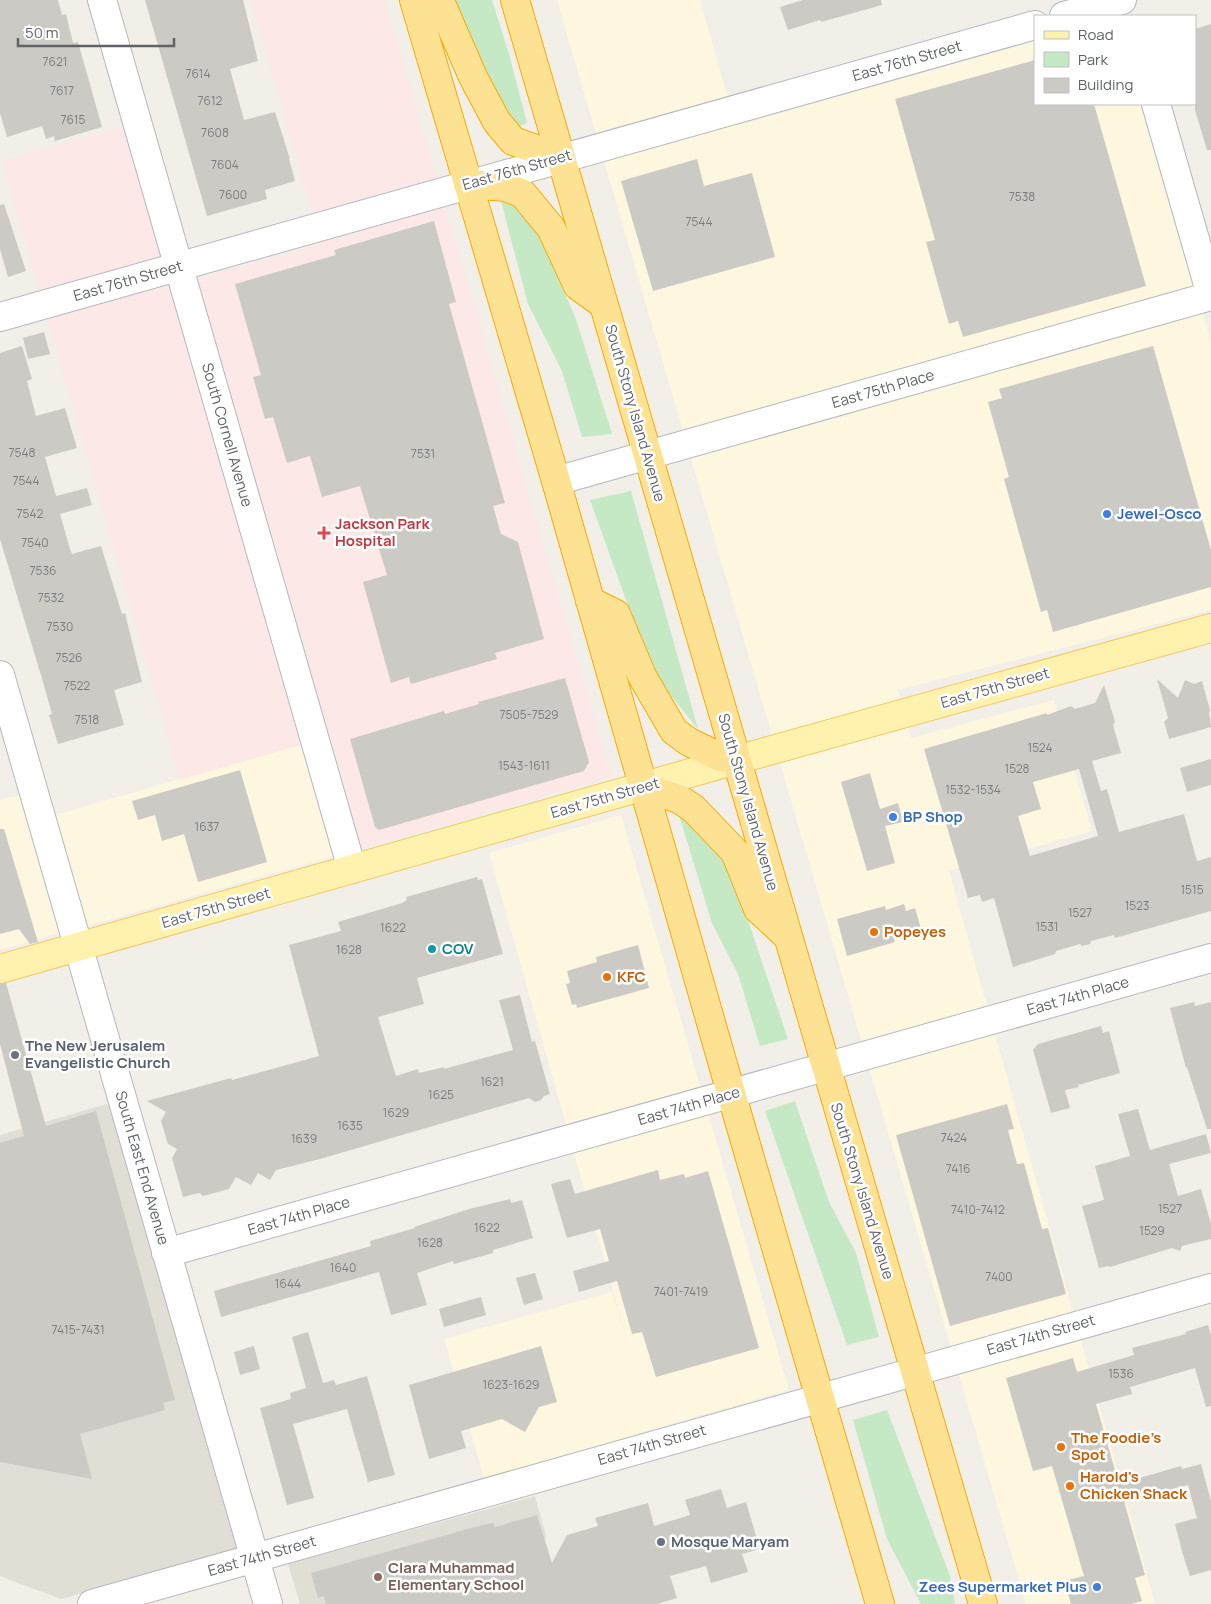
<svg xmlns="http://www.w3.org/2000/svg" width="1211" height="1604" viewBox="0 0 1211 1604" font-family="Manrope,sans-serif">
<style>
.commercial{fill:#fef7e0}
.education{fill:#e1ded6}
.medical{fill:#fce8e6}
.green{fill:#c5e8c5}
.building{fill:#cccac5;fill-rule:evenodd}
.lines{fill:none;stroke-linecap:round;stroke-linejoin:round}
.minor-casing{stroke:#b5b8bc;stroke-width:30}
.major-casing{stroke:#f2c960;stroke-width:30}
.highway-casing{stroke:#f9ab00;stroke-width:30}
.minor{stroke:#fff;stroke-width:28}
.major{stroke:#fff2af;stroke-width:28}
.highway{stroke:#fde293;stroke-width:28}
.shop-dot{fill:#3f7fe0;stroke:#fff;stroke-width:2}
.health-dot{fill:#e0444e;stroke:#fff;stroke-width:2}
.food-dot{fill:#e8710a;stroke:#fff;stroke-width:2}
.culture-dot{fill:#0f9aa8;stroke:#fff;stroke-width:2}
.worship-dot{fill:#6b7280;stroke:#fff;stroke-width:2}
.education-dot{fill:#8d6e63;stroke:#fff;stroke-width:2}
.labels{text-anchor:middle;stroke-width:5;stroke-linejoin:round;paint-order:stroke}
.number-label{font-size:12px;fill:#7a7d7f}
.street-label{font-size:15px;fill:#5f6368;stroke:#fff}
.shop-label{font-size:15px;font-weight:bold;fill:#366cbe;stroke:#fff;text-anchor:start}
.health-label{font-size:15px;font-weight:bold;fill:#be3a42;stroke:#fff;text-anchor:start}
.food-label{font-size:15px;font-weight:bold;fill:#c56008;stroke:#fff;text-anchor:start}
.culture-label{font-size:15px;font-weight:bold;fill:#0d838f;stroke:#fff;text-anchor:start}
.worship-label{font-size:15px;font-weight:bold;fill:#5b616d;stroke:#fff;text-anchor:start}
.education-label{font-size:15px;font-weight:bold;fill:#785e54;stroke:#fff;text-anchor:start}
</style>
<rect width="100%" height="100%" fill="#f1efe8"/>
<path class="commercial" d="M557,0H700L736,126L1035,41V104H1142L1211,342V610L898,690L911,738L1054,700L1092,831L949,871L1155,1604H1026Z
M307,743L338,855L87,926L55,815Z
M23,794L64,932L0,950V800Z
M621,815L789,1390L484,1478L444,1339L612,1292L628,1343L489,853Z"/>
<path class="education" d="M110,1103L241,1549L61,1599L0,1576V1135Z
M535,1496L546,1536L542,1550L564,1604H300L288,1564Z"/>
<path class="medical" d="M251,0H385L611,777L362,848L330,736L180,780L2,161L129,125L175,285L321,244Z"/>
<path class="green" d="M453,0H492L509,54L527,123L514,129L493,99Z
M524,200L576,319L612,434L582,437L562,371L528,304L501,201Z
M631,491L698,729L652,672L590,500Z
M679,815H695L733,876L788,1039L760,1046L738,974L712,923Z
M795,1101L829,1202L856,1253L879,1337L847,1345L765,1111Z
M887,1410L950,1576L955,1604H921L887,1539L853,1420Z"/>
<path class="building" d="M0,0H58L62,15L66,14L73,43L78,42L102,127L55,141L54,136L46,139L42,126L7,137L0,113Z
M145,0H243L258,61L230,69L244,120L275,112L290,159H289L295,181L265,190L267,199L207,216Z
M803,0H881L882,5L821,22L820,20L788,30L780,7Z
M1211,24V150H1207L1195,110V29Z
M1035,60V104H1094L1146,286L963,337L958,321L949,324L926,242L935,240L895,99Z
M697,159L704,186L752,173L775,257L653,291L621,181Z
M4,204L26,271L8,277L0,249V205Z
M434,221L456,302L449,304L505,503L493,506L501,534L518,542L544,639L495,653L497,659L411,684L409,677L391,683L363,582L387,575L360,486L322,497L310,456L287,463L273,417L265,419L253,377L261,375L235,284L336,255L334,250Z
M44,332L50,354L28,359L23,338Z
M22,346L32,379L27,381L36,416L65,408L77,448L45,457L56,496L87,488L92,505L60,514L70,549L72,554L101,546L122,614L125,613L142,682L114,690L124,725L58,744L49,715L52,714L43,682L0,539V353Z
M1153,346L1211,550V587L1053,632L1047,610L1041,612L1004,479L1009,477L988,402L1002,398L999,389Z
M565,678L589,762L584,771L379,830L375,827L350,739L444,711L445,714L479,704L478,702Z
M1157,679L1178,698L1185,680L1194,684L1202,681L1210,710L1209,713L1211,727L1169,739L1164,722L1168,718Z
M1104,685L1115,722L1113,725L1121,753L1092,761L1101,791L1107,789L1119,832L1184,814L1197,861L1211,857V911L1115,938L1114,935L1091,941L1090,944L1082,946L1080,944L1056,951L1055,954L1013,967L994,898L982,902L980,895L968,898L924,749L1047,713V715L1071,706L1075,709L1095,703ZM1079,769L1098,836L1030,856L1018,816L1041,809L1033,782Z
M1211,759V785L1187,792L1180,768Z
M240,770L267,862L198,882L184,834L162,841L155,815L138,820L132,801Z
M870,773L880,809L898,803L903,822L885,826L895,863L867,871L841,782Z
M0,829H4L38,942L30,944L19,929L0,934Z
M477,877L478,880L482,879L503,954L417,978L424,1004L378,1017L396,1076L418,1069L419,1073L444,1067V1069L513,1050L499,1000L520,995L532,1042L535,1041L550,1094L544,1096L541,1100L535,1102L529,1098L320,1159L276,1170L270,1180L258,1173L251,1185L236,1177L229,1189L203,1196L199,1193L183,1197L172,1158L177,1149L168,1144L161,1121L166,1112L147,1101L231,1078L232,1080L319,1056L289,945L341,931L338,922L402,903L407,900L406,897Z
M904,904L906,911L915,908L921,929L893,936L895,942L847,956L837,919L885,906L886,910Z
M638,945L649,988L577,1008L576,1004L572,1005L566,984L570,983L567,971L597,962L596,957Z
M6,983L46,1126L96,1111L175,1400L163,1403L165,1410L80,1434L92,1479L0,1462V1143L24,1136L0,1044V984Z
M1194,1002L1195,1006L1211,1002V1129H1207L1187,1067L1186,1068L1170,1008Z
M1101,1026L1103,1033L1109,1031L1120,1073L1078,1085L1079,1087L1065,1090L1070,1108L1051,1113L1033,1050L1038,1044Z
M1007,1104L1014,1129L1008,1130L1017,1164L1024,1163L1042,1229L1048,1228L1066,1294L950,1326L896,1135Z
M1138,1109L1150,1150L1206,1134L1211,1153L1169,1164L1178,1196L1201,1189L1211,1224V1239L1182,1246L1180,1251L1172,1248L1110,1267L1108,1266L1099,1268L1082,1206L1104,1200L1095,1166L1130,1156L1118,1114Z
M658,1170L660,1180L684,1174L685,1178L708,1171L759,1348L656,1377L642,1332L632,1334L617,1281L579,1292L573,1271L609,1261L600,1229L567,1238L551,1184L570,1179L575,1194Z
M510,1199L511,1203L522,1200L533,1238L493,1250V1253L454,1264L453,1261L417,1273L427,1305L391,1315L379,1272L221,1317L214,1291L371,1246L370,1241L415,1228L414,1227L469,1209Z
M535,1273L543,1299L524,1305L516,1278Z
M481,1297L486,1315L444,1327L439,1309Z
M1208,1325L1211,1335V1406L1206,1407L1195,1368L1130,1387L1132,1394L1096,1404L1119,1484L1181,1466L1182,1469L1201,1464L1211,1501V1570L1190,1576L1183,1555L1175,1524L1197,1518L1188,1485L1166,1491L1165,1489L1124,1501L1145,1575L1135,1578L1142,1601L1131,1604H1071L1064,1581L1084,1576L1052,1466L1033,1471L1006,1378L1073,1358L1077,1372L1134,1355L1132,1348L1186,1334L1185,1332Z
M308,1332L323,1383L334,1380L336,1385L367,1376L395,1475L368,1482L347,1409L293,1424L314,1498L287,1505L260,1408L291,1399L290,1393L306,1388L292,1337Z
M254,1346L260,1369L240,1375L234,1352Z
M541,1346L557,1402L539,1407L525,1432L502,1419L461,1431L466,1448L429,1459L409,1385Z
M721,1489L727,1508L746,1502L760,1549L742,1554L748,1572L711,1583L706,1566L670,1576L677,1598L657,1604H326L324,1596L318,1598L311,1573L482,1525L493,1523L495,1527L537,1515L552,1563L567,1535L598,1526L595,1518L648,1503L654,1526L690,1515L685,1500Z"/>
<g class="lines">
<g class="minor-casing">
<path id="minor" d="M102,0L352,869
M1064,16L1122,0
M1156,104L1211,295
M0,317L1035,25
M556,481L1211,296
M0,675L268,1604
M166,1253L1211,958
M92,1604L1211,1288"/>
</g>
<g class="major-casing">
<path id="major" d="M0,969L736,760L1211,628"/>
</g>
<g class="highway-casing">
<path id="highway" d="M414,0L556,481L738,1117L880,1604
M432,0L443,8L473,77L497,122L513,141L561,158
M515,0L983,1604
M468,184L506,187L523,194L551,228L578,286L603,304
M590,601L616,614L642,676L674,731L689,742L720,757L736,760
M643,787L679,799L694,809L735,852L758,909L787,936"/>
</g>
<use href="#minor" class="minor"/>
<use href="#major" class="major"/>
<use href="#highway" class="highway"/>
</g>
<g class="shop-dot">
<circle cx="1107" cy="514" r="5"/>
<circle cx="893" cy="817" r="5"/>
<circle cx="1097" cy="1587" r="5"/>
</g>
<path class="health-dot" d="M321.5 525.5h5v5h5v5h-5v5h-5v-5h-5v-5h5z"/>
<g class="food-dot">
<circle cx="874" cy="932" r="5"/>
<circle cx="607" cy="977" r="5"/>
<circle cx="1061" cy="1447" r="5"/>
<circle cx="1070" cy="1486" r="5"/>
</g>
<circle class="culture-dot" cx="432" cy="949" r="5"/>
<g class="worship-dot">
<circle cx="15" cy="1055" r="5"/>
<circle cx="661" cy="1542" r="5"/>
</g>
<circle class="education-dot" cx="378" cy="1577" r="5"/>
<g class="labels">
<g class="number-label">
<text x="55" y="66">7621</text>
<text x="198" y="78">7614</text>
<text x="62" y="95">7617</text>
<text x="210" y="105">7612</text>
<text x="73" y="124">7615</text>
<text x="215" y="137">7608</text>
<text x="225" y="169">7604</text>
<text x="233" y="199">7600</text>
<text x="1022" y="201">7538</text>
<text x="699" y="226">7544</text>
<text x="22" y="457">7548</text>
<text x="423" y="458">7531</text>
<text x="26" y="485">7544</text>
<text x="30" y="518">7542</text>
<text x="35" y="547">7540</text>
<text x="43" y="575">7536</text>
<text x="51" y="602">7532</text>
<text x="60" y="631">7530</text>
<text x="69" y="662">7526</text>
<text x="77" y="690">7522</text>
<text x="529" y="719">7505-7529</text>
<text x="87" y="724">7518</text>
<text x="1040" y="752">1524</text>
<text x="524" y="770">1543-1611</text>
<text x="1017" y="773">1528</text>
<text x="973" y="794">1532-1534</text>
<text x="207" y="831">1637</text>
<text x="1192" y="894">1515</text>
<text x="1137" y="910">1523</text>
<text x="1080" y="917">1527</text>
<text x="1047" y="931">1531</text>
<text x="393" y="932">1622</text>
<text x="349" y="954">1628</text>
<text x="492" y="1086">1621</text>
<text x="441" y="1099">1625</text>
<text x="396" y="1117">1629</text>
<text x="350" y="1130">1635</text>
<text x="954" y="1142">7424</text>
<text x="304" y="1143">1639</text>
<text x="958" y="1173">7416</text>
<text x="1170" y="1213">1527</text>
<text x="978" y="1214">7410-7412</text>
<text x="487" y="1232">1622</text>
<text x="1152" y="1235">1529</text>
<text x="430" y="1247">1628</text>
<text x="343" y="1272">1640</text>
<text x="999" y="1281">7400</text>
<text x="288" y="1288">1644</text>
<text x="681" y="1296">7401-7419</text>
<text x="78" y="1334">7415-7431</text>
<text x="1121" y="1378">1536</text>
<text x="511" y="1389">1623-1629</text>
</g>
<g class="street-label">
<text transform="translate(907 61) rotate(-16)" y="5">East 76th Street</text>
<text transform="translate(517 170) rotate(-16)" y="5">East 76th Street</text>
<text transform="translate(128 281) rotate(-16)" y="5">East 76th Street</text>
<text transform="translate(883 389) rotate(-16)" y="5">East 75th Place</text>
<text transform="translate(635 413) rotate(74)" y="5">South Stony Island Avenue</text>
<text transform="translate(227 435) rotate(74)" y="5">South Cornell Avenue</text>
<text transform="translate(995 688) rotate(-16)" y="5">East 75th Street</text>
<text transform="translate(605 798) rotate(-16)" y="5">East 75th Street</text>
<text transform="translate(748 802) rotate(74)" y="5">South Stony Island Avenue</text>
<text transform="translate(216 908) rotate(-16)" y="5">East 75th Street</text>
<text transform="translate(1078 996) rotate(-16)" y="5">East 74th Place</text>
<text transform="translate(689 1106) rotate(-16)" y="5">East 74th Place</text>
<text transform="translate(142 1168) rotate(74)" y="5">South East End Avenue</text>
<text transform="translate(862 1191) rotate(73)" y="5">South Stony Island Avenue</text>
<text transform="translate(299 1216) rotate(-16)" y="5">East 74th Place</text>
<text transform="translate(1041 1335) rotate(-16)" y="5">East 74th Street</text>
<text transform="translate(652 1445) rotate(-16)" y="5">East 74th Street</text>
<text transform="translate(262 1556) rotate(-16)" y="5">East 74th Street</text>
</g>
<g class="shop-label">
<text x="1117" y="519">Jewel-Osco</text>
<text x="903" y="822">BP Shop</text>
<text x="1087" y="1592" text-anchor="end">Zees Supermarket Plus</text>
</g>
<g class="health-label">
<text x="335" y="529">Jackson Park<tspan x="335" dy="17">Hospital</tspan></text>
</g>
<g class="food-label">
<text x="884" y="937">Popeyes</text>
<text x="617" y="982">KFC</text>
<text x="1071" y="1443">The Foodie’s<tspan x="1071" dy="17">Spot</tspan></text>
<text x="1080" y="1482">Harold's<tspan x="1080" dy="17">Chicken Shack</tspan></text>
</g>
<g class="culture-label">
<text x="442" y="954">COV</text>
</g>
<g class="worship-label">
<text x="25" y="1051">The New Jerusalem<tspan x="25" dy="17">Evangelistic Church</tspan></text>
<text x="671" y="1547">Mosque Maryam</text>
</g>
<g class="education-label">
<text x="388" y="1573">Clara Muhammad<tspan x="388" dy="17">Elementary School</tspan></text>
</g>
</g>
<rect x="1034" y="15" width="162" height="90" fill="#ffffff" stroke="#bfc1c3"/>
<rect x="1044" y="31" width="25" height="8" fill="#fff2af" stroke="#bfc1c3"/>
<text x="1078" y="40" font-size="15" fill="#5f6368">Road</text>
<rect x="1044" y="52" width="25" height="15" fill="#c5e8c5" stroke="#bfc1c3"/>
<text x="1078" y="65" font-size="15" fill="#5f6368">Park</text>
<rect x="1044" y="78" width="25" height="15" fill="#cccac5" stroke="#bfc1c3"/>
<text x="1078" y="90" font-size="15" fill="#5f6368">Building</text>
<path d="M18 38v8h156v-8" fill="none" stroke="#5f6368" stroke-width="2.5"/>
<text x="25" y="38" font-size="15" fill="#5f6368" stroke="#ffffff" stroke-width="4" paint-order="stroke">50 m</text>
</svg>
